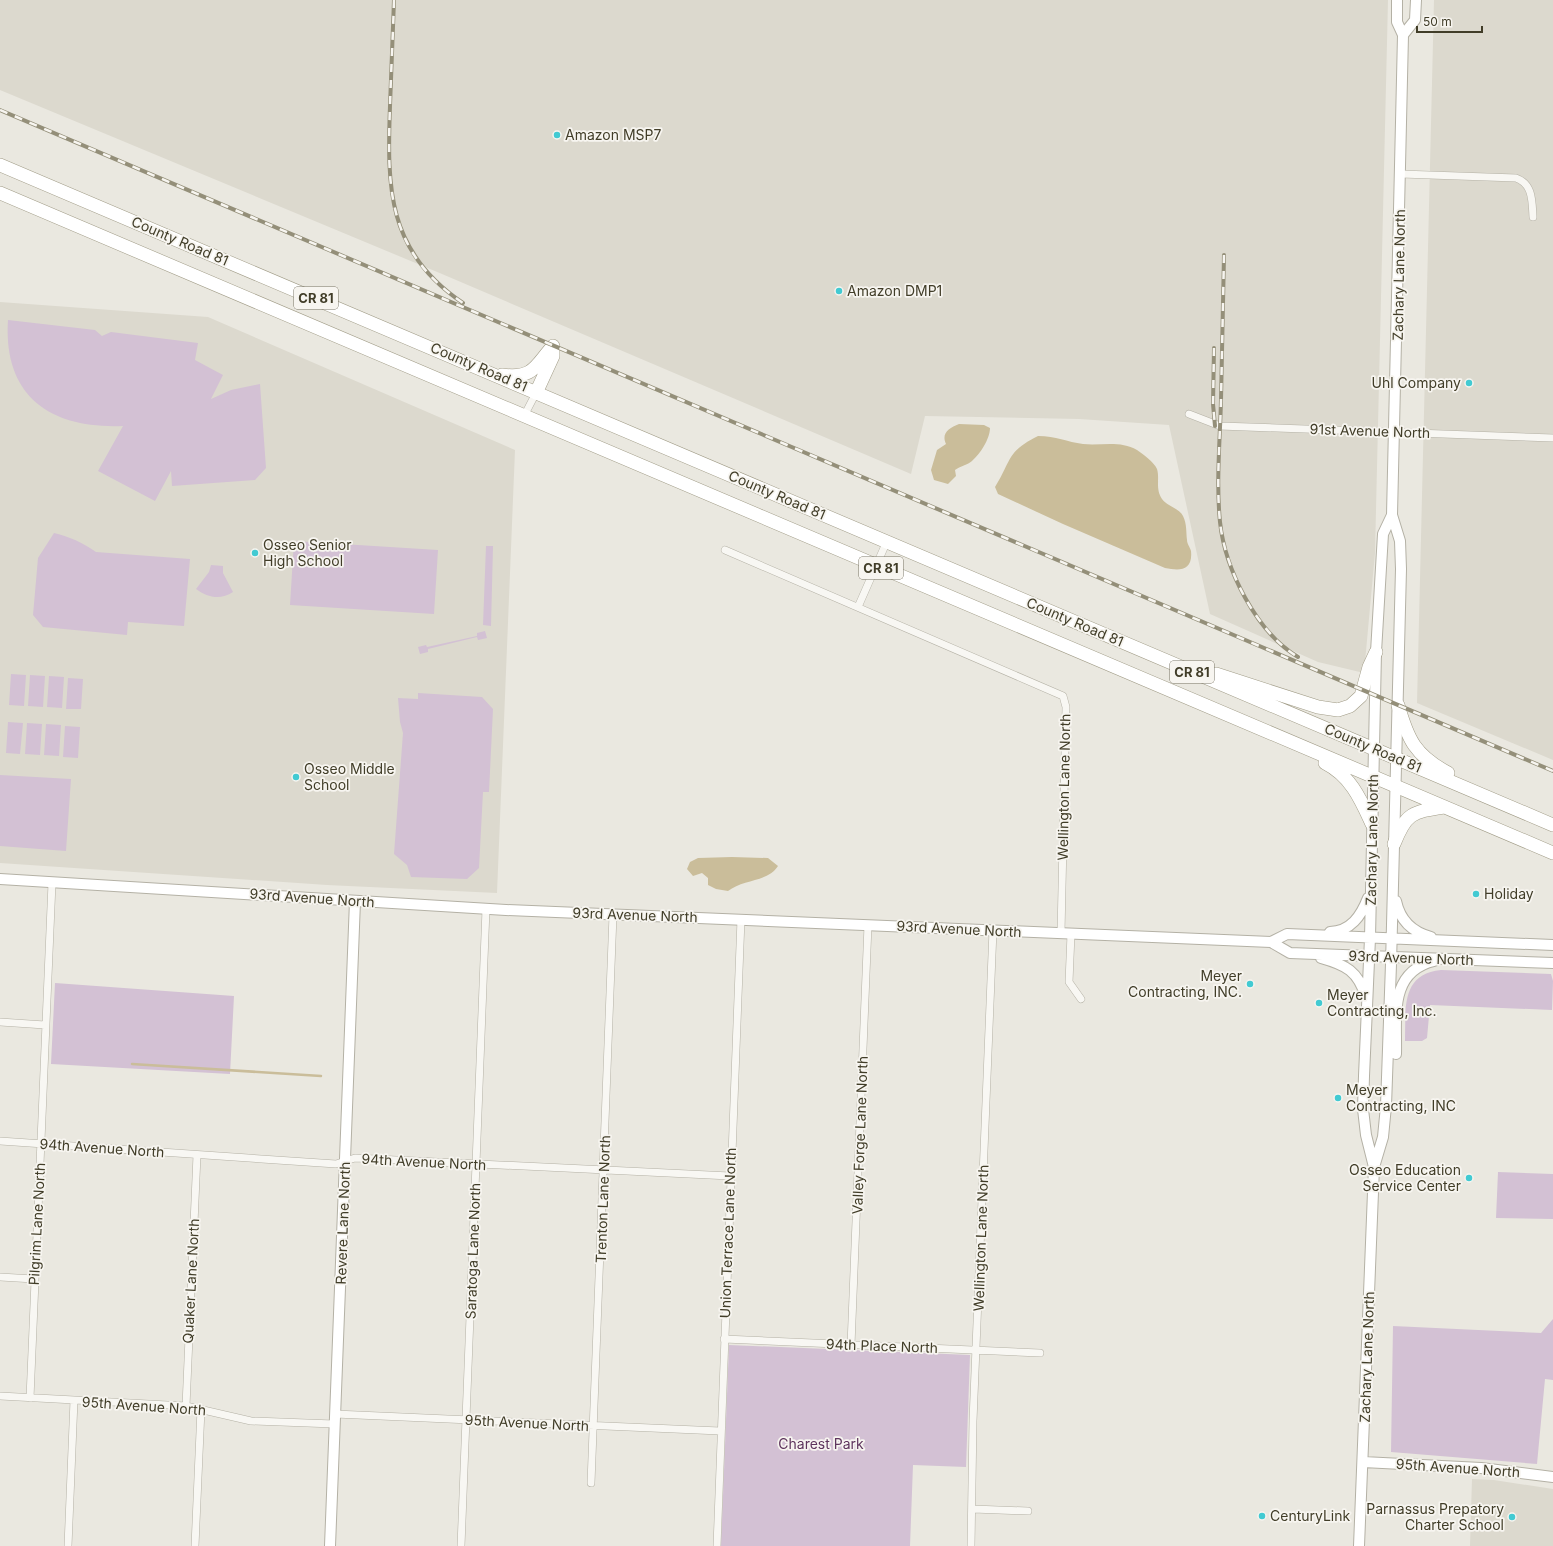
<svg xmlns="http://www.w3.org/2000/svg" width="1553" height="1546" viewBox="0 0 1553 1546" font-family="Inter,sans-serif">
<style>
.built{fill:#dcd9ce}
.green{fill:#d3c1d4}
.water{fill:#cabd9a}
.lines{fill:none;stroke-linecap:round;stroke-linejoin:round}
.stream{stroke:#cabd9a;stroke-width:2.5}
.street-casing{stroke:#b4b1a5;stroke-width:8}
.secondary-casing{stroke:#b4b1a5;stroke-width:12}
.highway-casing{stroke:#a19c87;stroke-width:14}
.street{stroke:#f8f7f3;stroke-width:7}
.secondary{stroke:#fff;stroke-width:10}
.highway{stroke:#fff;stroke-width:13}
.rail-casing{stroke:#948f79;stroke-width:4}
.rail{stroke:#f7f5f0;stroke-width:2.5;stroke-dasharray:8;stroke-linecap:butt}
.poi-dot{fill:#42cad2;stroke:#f7f5f0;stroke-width:1.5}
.labels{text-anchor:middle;stroke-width:3.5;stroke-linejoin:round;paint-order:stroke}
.shield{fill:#f7f5f0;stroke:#787464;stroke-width:1}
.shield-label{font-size:13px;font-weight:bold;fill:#413d28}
.poi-label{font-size:14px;fill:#413d28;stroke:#f7f5f0;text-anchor:start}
.street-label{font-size:14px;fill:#413d28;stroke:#f7f5f0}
.park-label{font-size:14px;fill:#5e355d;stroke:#f7f5f0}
</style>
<rect width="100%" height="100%" fill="#eae8e0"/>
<path class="built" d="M0,0H1388L1375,553L1364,673L1318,662L1210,614L1169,425L1079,419L925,416L911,474L442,274L0,90Z
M1434,0H1553V760L1417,703Z
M0,302L208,317L515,450L497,893L327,885L0,863Z
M1472,1479L1494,1480L1553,1489V1546H1470Z"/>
<path class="green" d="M8,320L95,330L102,336L111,332L198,343L195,360L223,375L211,399L231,390L260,384L266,468L255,480L172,486L171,471L155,501L98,471L123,426C50,429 3,396 8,320Z
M54,533C70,537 82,542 96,552L190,559L184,626L128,622L127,635L43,627L33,615L38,558Z
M294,541L438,550L434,614L290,605Z
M486,546H493L491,626L483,625Z
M211,565L223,566V573L233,592C221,600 208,598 196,589L209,572Z
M485,631L487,638L478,640L477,637L428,649V652L420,654L418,647L426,645L427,647L477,636V633Z
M11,674L26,675L24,706L9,705Z
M30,675L45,676L43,707L28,706Z
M49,676L64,677L62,708L47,707Z
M68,678L83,679L81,709H66Z
M418,693L482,697L493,709L489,792H483L479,868L467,879L411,877L407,865L394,854L403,733L400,722L398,698L418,699Z
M8,722L23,723L20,754L6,753Z
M27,723L42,724L40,755L25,754Z
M46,724L61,725L59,756L44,755Z
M65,726L80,727L78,758L63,757Z
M0,775L71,779L66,851L0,846Z
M1441,970L1551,974L1553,981L1552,1010L1430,1005L1427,1038L1422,1041H1405C1406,1010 1400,974 1441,970Z
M55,983L234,996L230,1074L51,1064Z
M1498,1172L1553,1174V1219L1496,1218Z
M1553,1319V1380L1545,1379L1537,1464L1391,1452L1393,1326L1541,1333Z
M729,1345L970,1355L966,1467L913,1465L910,1546H721Z"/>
<path class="water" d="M959,424L984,425L990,428C990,439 980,454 972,461C968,465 960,466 955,470L956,476L948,484L934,480L931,470L937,450L946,444C941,433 949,428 959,424Z
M1038,436C1056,436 1067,442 1083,444C1101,446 1120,440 1137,450C1143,454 1154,462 1157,469C1160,479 1155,488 1162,499C1167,506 1179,508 1183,516C1187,524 1186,532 1187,540C1187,544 1190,547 1191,551C1193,571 1180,571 1165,568L1063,524L998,494L995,487C1012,460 1006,452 1038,436Z
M732,857L768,858L778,866C768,882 743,879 728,891L716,889L708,885V878L702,873L693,876L687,869L690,862L698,858Z"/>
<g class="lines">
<path class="stream" d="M132,1064L321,1076"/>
<g class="street-casing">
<path id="street" d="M1401,174L1516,178C1533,184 1532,201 1533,217
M1189,414L1220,426L1553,438
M524,416L536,393
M725,550L1063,696L1066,707L1061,933
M858,607L887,541
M1071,934L1069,982L1081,999
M0,1022L45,1025
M0,1141L336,1164L355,1158L730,1176
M0,1277L34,1279
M724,1339L1040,1353
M851,1345L868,925
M0,1396L186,1406L251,1421L334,1424
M30,1398L52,883
M186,1406L197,1155
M335,1414L720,1431
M591,1483L613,915
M973,1509L1028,1511
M68,1546L74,1400
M195,1546L201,1409
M461,1546L486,909
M717,1546L741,919
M971,1546L973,1421L993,930"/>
</g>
<g class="secondary-casing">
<path id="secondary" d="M1403,35L1415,20L1416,0
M0,879L506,910L1271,942L1290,953L1553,963
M1396,901C1400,920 1412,932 1431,937
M1330,932C1351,931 1361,916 1368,898
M1271,942L1287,934L1553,945
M1321,958C1346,965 1358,971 1366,997
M1396,1054C1397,1018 1388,972 1434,961
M1374,1167L1366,1135L1363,1109L1364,1076L1370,938L1376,652L1383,534L1392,515
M1363,1462L1481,1468L1553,1477
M330,1546L355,901
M1359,1546L1374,1167L1383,1137L1386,1106L1391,964L1401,569L1400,541L1392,515L1403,35L1397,22V0"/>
</g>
<g class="highway-casing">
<path id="highway" d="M0,165L1553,825
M0,193L1553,853
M502,375C534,379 535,366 553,346
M536,393L553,356V350
M1216,674L1318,707L1338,710L1350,706L1361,696L1369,667L1376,652
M1398,705C1408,740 1415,755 1448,773
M1325,763C1351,776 1361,800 1372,824
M1394,844C1406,813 1412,812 1444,807"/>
</g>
<use href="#street" class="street"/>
<use href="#secondary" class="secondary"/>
<use href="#highway" class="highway"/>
<g class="rail-casing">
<path id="rail" d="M394,0C393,35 391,71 390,106C387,188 387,252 463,303
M0,110L1553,771
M1224,255C1223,303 1222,352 1221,400C1220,441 1216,482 1220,522C1225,569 1256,632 1298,657
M1214,348L1213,404L1215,426"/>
</g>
<use href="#rail" class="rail"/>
</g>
<g class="poi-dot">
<circle cx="557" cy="135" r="4"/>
<circle cx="839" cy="291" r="4"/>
<circle cx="1469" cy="383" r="4"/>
<circle cx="255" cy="553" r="4"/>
<circle cx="296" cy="777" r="4"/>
<circle cx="1476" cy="894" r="4"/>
<circle cx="1250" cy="984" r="4"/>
<circle cx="1319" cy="1003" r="4"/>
<circle cx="1338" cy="1098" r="4"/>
<circle cx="1469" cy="1178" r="4"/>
<circle cx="1262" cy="1516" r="4"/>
<circle cx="1512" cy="1517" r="4"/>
</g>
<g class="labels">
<g class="shield">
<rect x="294" y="287" width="44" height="22" rx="3"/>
<rect x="859" y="557" width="44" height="22" rx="3"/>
<rect x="1170" y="661" width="44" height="22" rx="3"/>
</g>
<g class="shield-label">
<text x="316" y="303">CR 81</text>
<text x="881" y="573">CR 81</text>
<text x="1192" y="677">CR 81</text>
</g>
<g class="poi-label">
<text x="565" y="140">Amazon MSP7</text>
<text x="847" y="296">Amazon DMP1</text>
<text x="1461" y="388" text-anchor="end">Uhl Company</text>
<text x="263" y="550">Osseo Senior<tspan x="263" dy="16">High School</tspan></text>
<text x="304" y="774">Osseo Middle<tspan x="304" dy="16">School</tspan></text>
<text x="1484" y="899">Holiday</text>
<text x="1242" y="981" text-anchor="end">Meyer<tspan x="1242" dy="16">Contracting, INC.</tspan></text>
<text x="1327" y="1000">Meyer<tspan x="1327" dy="16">Contracting, Inc.</tspan></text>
<text x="1346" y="1095">Meyer<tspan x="1346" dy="16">Contracting, INC</tspan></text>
<text x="1461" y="1175" text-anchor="end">Osseo Education<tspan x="1461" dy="16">Service Center</tspan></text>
<text x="1504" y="1514" text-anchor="end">Parnassus Prepatory<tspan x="1504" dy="16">Charter School</tspan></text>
<text x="1270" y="1521">CenturyLink</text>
</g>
<g class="street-label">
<text transform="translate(180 241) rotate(23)" y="5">County Road 81</text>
<text transform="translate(1399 275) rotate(-89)" y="5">Zachary Lane North</text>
<text transform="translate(479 367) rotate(23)" y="5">County Road 81</text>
<text transform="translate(1370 431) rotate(2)" y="5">91st Avenue North</text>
<text transform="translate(777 495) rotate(23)" y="5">County Road 81</text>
<text transform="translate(1075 622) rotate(23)" y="5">County Road 81</text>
<text transform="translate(1373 748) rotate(23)" y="5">County Road 81</text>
<text transform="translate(1064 787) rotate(-89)" y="5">Wellington Lane North</text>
<text transform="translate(1372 840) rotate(-89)" y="5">Zachary Lane North</text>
<text transform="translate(312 898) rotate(4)" y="5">93rd Avenue North</text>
<text transform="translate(635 915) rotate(2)" y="5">93rd Avenue North</text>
<text transform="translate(959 929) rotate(3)" y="5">93rd Avenue North</text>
<text transform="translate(1411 958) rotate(2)" y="5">93rd Avenue North</text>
<text transform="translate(860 1135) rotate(-88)" y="5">Valley Forge Lane North</text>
<text transform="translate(102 1148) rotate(4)" y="5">94th Avenue North</text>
<text transform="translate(424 1162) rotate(3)" y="5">94th Avenue North</text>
<text transform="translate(603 1199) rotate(-88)" y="5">Trenton Lane North</text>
<text transform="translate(343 1223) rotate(-88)" y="5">Revere Lane North</text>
<text transform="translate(37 1224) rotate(-87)" y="5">Pilgrim Lane North</text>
<text transform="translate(728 1233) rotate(-88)" y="5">Union Terrace Lane North</text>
<text transform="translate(981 1238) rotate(-88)" y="5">Wellington Lane North</text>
<text transform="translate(473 1251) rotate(-88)" y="5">Saratoga Lane North</text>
<text transform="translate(191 1281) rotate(-87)" y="5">Quaker Lane North</text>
<text transform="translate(882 1346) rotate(2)" y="5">94th Place North</text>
<text transform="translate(1367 1357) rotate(-88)" y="5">Zachary Lane North</text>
<text transform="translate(144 1406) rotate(4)" y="5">95th Avenue North</text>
<text transform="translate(527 1423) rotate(3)" y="5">95th Avenue North</text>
<text transform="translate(1458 1468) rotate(4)" y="5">95th Avenue North</text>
</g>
<g class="park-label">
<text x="821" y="1449">Charest Park</text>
</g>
</g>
<path d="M1417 26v6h65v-6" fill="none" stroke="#413d28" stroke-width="2"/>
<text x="1423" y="26" font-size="12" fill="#413d28" stroke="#f7f5f0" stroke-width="3" paint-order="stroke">50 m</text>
</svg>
